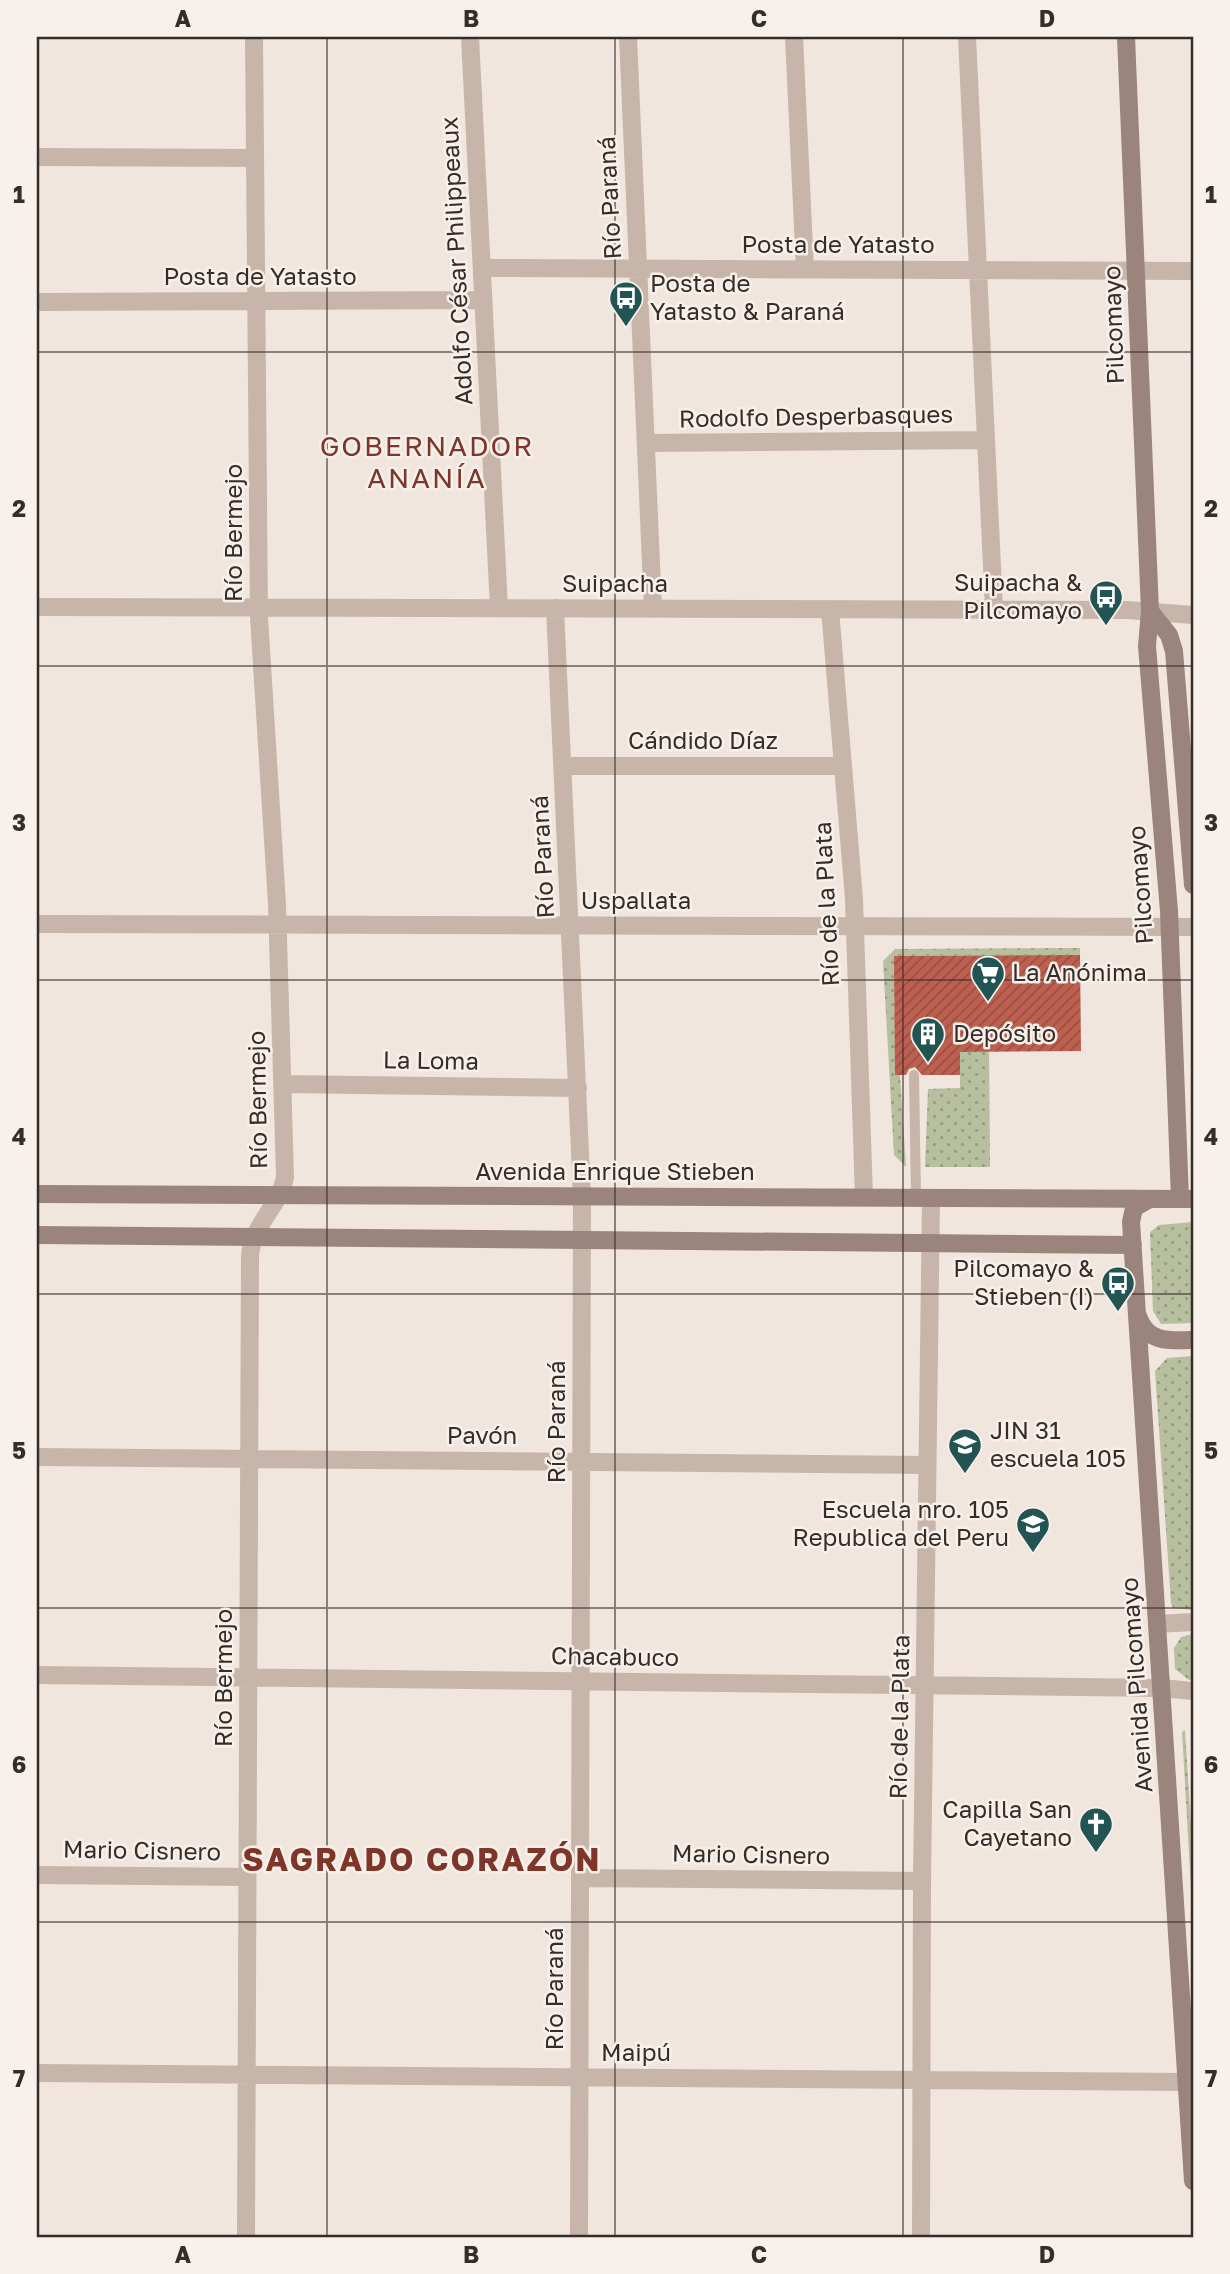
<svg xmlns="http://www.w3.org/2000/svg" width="1230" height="2274" viewBox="0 0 1230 2274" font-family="'Golos Text',sans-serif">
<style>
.grass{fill:url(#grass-dots)}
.building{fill:url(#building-hatch)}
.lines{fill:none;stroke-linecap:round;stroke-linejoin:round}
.lane{stroke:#c8b5aa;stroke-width:10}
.street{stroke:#c8b5aa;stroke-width:18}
.secondary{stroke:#9b847c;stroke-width:18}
.grid{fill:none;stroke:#362c29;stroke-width:2;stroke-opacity:0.55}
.labels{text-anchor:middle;stroke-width:5;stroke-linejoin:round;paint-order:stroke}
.street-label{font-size:24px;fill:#362c29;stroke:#f8f0ea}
.poi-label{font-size:24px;fill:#362c29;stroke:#f8f0ea;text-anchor:start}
.quarter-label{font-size:28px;letter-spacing:2px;fill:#7f3528;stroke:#f8f0ea}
.district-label{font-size:32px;font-weight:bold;letter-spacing:2px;fill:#7f3528;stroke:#f8f0ea}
.neatline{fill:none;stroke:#362c29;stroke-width:2.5}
.grid-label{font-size:23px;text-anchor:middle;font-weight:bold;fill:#362c29}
</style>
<defs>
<pattern id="grass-dots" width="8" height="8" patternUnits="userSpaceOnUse" patternTransform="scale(1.75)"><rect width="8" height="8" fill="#b7bf9f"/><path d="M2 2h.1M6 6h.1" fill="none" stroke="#969b82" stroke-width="1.8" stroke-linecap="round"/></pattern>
<pattern id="building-hatch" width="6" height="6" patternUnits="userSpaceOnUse" patternTransform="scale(1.75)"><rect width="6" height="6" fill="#bd6050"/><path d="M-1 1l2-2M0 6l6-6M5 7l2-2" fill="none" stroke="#9a4f42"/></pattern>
</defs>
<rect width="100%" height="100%" fill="#f0e6de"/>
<path class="grass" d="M1080,948V955L895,956V1075H900L906,1167L894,1155L883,961L895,949Z
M960,1052H989L990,1167H925L928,1089L960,1088Z
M1193,1222V1323L1161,1324L1153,1311L1150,1232L1159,1225Z
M1193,1356V1610L1173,1608L1171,1603L1155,1371L1167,1358Z
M1193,1634V1680H1189L1175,1669L1174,1648L1181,1637Z
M1185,1730L1193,1858V1922L1182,1732Z"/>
<path class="building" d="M1080,955L1081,1051L960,1052V1075H922L915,1067L909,1069L906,1075H895L894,956Z"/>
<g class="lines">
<path class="lane" d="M914,1075L916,1197"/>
<path class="street" d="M470,37L499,608
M628,37L653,609
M794,37L805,269
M967,37L994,609
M37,157L255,158
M482,268L1193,271
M37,302L483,300
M646,443L986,440
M37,607L1127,610L1193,615
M555,608L582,1196L579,2237
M830,609L854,899L864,1197
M563,766H843
M37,924L1193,927
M283,1084L578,1088
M37,1457L927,1465
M1157,1624L1193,1622
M37,1675L1161,1688L1193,1691
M37,1875L247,1877
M580,1878L922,1881
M37,2073L1187,2082L1193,2085
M246,2237L250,1257C251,1226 280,1206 285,1177L277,904L259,617L254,37
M921,2237L922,1881L931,1198"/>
<path class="secondary" d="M1126,37L1150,611L1147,646L1169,911L1180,1199
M1150,611L1169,635L1174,651L1193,885
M37,1194L1193,1199
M1150,1199L1134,1208L1131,1222L1193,2181
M37,1235L1133,1245
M1138,1316C1147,1343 1169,1341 1193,1340"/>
</g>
<path class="grid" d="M327,37V2237M615,37V2237M903,37V2237M37,352H1193M37,666H1193M37,980H1193M37,1294H1193M37,1608H1193M37,1922H1193"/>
<defs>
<g id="bus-pin" transform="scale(1.75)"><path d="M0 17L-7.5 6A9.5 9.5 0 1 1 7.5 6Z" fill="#225453" stroke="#f8f0ea"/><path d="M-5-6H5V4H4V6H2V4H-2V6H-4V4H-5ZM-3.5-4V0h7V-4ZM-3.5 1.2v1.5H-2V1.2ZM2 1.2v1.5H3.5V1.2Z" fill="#fff"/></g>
<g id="supermarket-pin" transform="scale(1.75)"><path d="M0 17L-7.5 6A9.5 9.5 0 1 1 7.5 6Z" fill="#225453" stroke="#f8f0ea"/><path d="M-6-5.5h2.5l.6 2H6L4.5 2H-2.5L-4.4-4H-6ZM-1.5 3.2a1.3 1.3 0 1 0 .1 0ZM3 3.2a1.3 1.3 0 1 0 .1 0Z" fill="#fff"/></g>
<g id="building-pin" transform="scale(1.75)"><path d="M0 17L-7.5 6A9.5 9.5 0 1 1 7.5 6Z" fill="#225453" stroke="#f8f0ea"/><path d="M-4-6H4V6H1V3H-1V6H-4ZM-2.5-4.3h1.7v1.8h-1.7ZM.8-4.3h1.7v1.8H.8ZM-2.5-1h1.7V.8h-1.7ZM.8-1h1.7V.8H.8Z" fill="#fff"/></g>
<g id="school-pin" transform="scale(1.75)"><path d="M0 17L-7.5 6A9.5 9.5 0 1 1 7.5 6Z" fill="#225453" stroke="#f8f0ea"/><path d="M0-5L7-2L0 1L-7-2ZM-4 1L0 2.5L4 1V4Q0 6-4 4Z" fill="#fff"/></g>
<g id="church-pin" transform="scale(1.75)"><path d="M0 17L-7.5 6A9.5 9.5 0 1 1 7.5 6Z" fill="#225453" stroke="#f8f0ea"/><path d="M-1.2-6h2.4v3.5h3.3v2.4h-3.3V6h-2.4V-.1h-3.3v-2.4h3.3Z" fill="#fff"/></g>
</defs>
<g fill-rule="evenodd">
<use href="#bus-pin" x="626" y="298"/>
<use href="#bus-pin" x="1106" y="597"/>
<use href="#supermarket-pin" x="988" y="973"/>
<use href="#building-pin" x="928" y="1034"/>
<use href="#bus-pin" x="1118" y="1283"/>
<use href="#school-pin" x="965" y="1445"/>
<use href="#school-pin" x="1033" y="1524"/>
<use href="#church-pin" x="1096" y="1824"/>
</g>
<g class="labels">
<g class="street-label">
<text transform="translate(610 198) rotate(-93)" y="8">Río Paraná</text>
<text x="838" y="253">Posta de Yatasto</text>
<text transform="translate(457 261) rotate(-93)" y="8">Adolfo César Philippeaux</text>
<text x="260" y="285">Posta de Yatasto</text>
<text transform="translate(1114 325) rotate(-92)" y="8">Pilcomayo</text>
<text transform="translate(816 417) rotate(-1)" y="8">Rodolfo Desperbasques</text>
<text transform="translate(234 533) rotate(-90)" y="8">Río Bermejo</text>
<text x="615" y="592">Suipacha</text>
<text x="703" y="749">Cándido Díaz</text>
<text transform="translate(543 857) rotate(-93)" y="8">Río Paraná</text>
<text transform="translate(1141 885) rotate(-94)" y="8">Pilcomayo</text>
<text x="636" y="909">Uspallata</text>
<text transform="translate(827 904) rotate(-93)" y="8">Río de la Plata</text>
<text transform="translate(431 1061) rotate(1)" y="8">La Loma</text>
<text transform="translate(258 1100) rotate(-91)" y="8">Río Bermejo</text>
<text x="615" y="1180">Avenida Enrique Stieben</text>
<text transform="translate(557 1422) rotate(-90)" y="8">Río Paraná</text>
<text x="482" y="1444">Pavón</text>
<text transform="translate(615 1657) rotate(1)" y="8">Chacabuco</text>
<text transform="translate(224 1678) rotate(-90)" y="8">Río Bermejo</text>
<text transform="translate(1137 1685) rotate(-94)" y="8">Avenida Pilcomayo</text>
<text transform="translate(900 1717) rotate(-89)" y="8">Río de la Plata</text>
<text transform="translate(142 1851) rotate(1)" y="8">Mario Cisnero</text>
<text transform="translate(751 1855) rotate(1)" y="8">Mario Cisnero</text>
<text transform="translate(555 1989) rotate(-90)" y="8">Río Paraná</text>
<text x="636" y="2061">Maipú</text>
</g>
<g class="poi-label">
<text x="650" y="292">Posta de<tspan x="650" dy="28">Yatasto &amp; Paraná</tspan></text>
<text x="1082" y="591" text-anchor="end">Suipacha &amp;<tspan x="1082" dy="28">Pilcomayo</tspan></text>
<text x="1012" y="981">La Anónima</text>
<text x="953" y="1042">Depósito</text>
<text x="1094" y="1277" text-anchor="end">Pilcomayo &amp;<tspan x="1094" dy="28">Stieben (I)</tspan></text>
<text x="990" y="1439">JIN 31<tspan x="990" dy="28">escuela 105</tspan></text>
<text x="1009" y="1518" text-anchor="end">Escuela nro. 105<tspan x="1009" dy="28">Republica del Peru</tspan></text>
<text x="1072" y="1818" text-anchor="end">Capilla San<tspan x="1072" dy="28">Cayetano</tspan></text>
</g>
<g class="quarter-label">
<text x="427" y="456">GOBERNADOR<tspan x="427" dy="32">ANANÍA</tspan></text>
</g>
<g class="district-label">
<text x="422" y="1871">SAGRADO CORAZÓN</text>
</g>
</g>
<rect width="1230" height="2274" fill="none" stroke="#f8f0ea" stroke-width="77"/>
<rect x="38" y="38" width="1154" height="2198" class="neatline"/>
<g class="grid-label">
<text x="183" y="27">A</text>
<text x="471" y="27">B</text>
<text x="759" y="27">C</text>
<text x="1047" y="27">D</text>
<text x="19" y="203">1</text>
<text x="1211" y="203">1</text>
<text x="19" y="517">2</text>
<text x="1211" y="517">2</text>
<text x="19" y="831">3</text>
<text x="1211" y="831">3</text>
<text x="19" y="1145">4</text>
<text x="1211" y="1145">4</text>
<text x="19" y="1459">5</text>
<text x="1211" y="1459">5</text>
<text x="19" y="1773">6</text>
<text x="1211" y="1773">6</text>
<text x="19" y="2087">7</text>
<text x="1211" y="2087">7</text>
<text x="183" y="2263">A</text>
<text x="471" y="2263">B</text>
<text x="759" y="2263">C</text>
<text x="1047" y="2263">D</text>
</g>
</svg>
